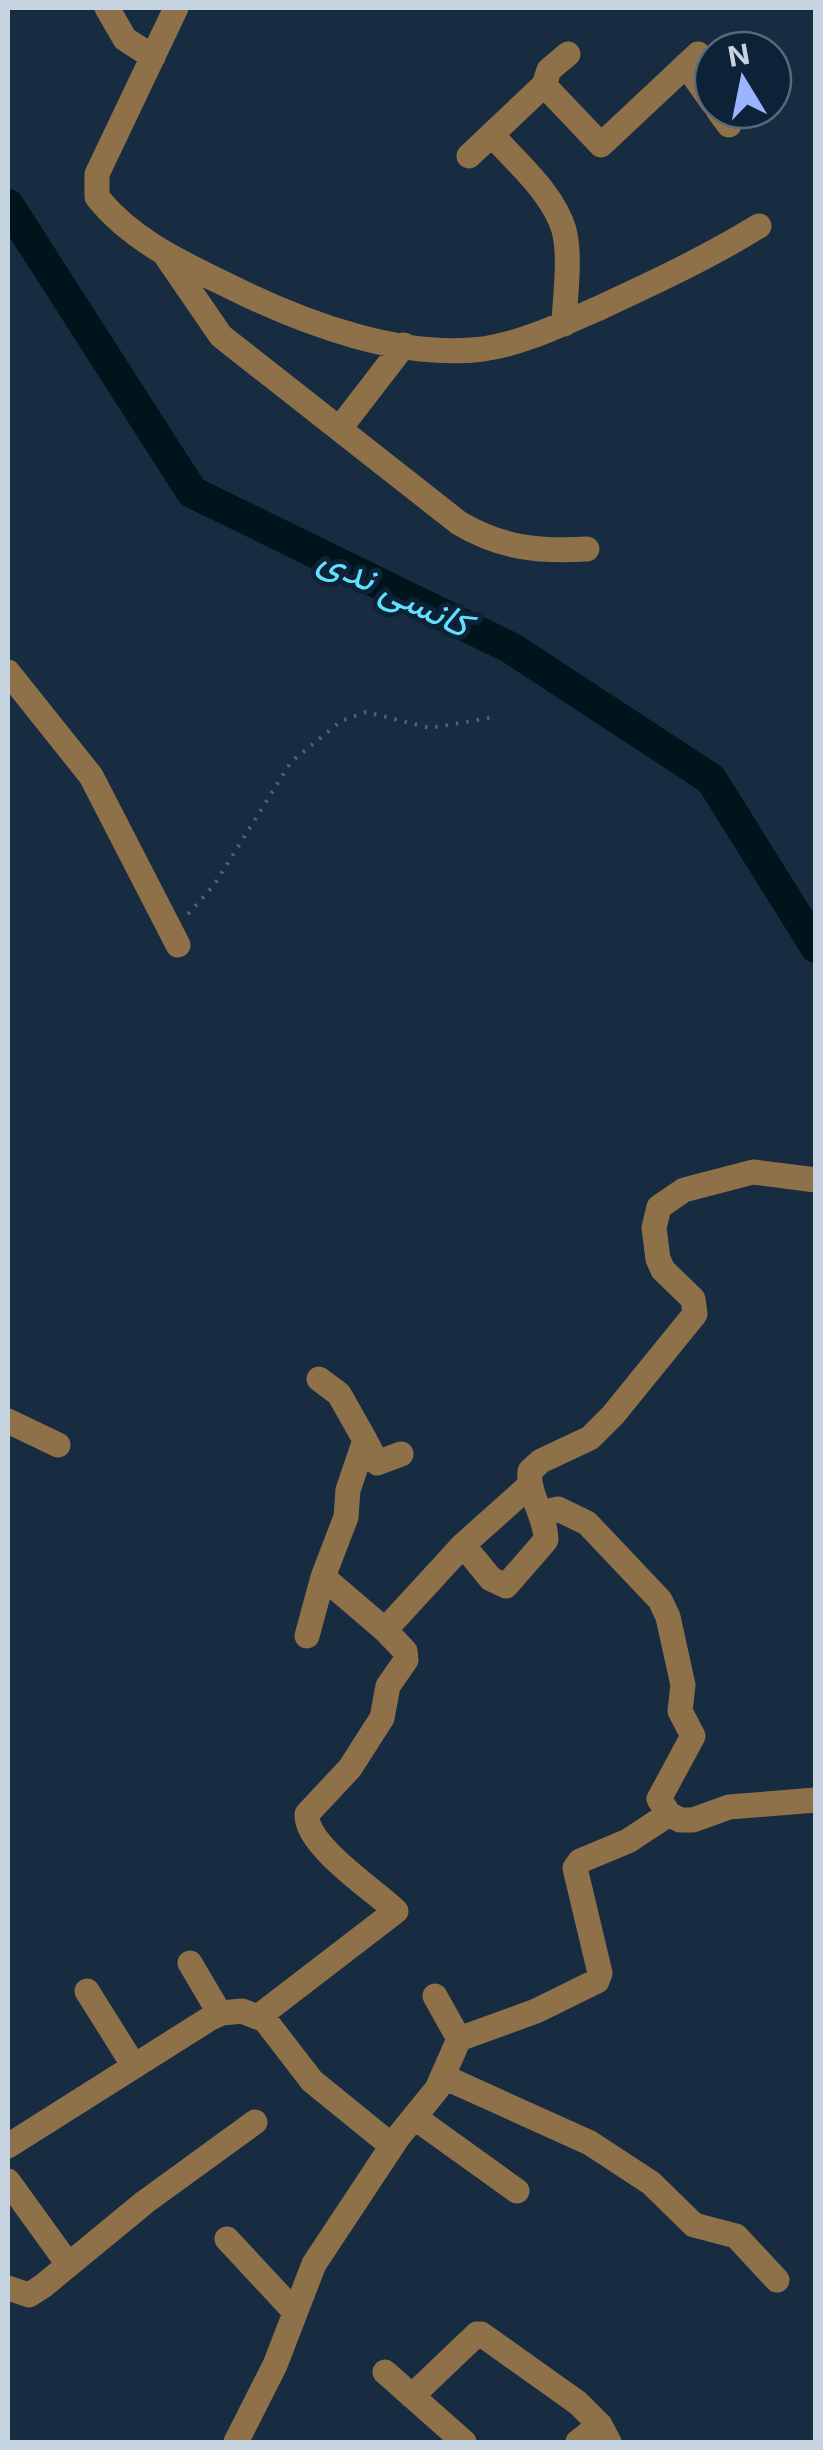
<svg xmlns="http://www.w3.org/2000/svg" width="823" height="2450" viewBox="0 0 823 2450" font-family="Inter,Vazirmatn,sans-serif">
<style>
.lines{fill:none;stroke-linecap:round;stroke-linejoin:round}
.river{stroke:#00151b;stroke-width:32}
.path{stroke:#506274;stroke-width:4;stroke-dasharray:2.5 8;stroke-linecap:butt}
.minor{stroke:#8e7149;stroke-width:25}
.labels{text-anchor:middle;stroke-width:10;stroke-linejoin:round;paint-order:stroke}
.water-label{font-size:38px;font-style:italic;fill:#62e1ff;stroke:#0d2236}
</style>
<rect width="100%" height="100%" fill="#172c40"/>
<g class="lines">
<path class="river" d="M8,205L192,492L511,648L711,779L816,947"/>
<path class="path" d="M188,914L214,885L291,762L341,721L366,712L430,728L495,717"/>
<path class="minor" d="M107,8L125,39L153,57
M176,8L97,174V197C133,242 184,264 235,289C306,324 401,359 483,349C524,343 560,325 597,309C653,283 707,258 759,226
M686,65L713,103
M544,85L601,145L698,54
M718,110L729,125
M493,136C518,164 553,193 564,230C571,258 565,295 564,324
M469,156L544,85L549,70L568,54
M166,256L221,336L459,523C501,548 539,552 587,549
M340,428L404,345
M8,672L91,776L178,945
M8,1421L58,1445
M365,1440L377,1463L401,1454
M541,1513L558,1509L587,1523L660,1600L668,1617L683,1685L680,1711L693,1736L659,1799L669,1814
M463,1545L491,1579L506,1586L546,1540C546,1516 527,1494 530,1471L541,1461L590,1438L613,1415L695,1314L693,1299L663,1270L658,1259L654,1228L659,1207L684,1190L753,1172L816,1180
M323,1577L385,1630
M307,1636L323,1577L346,1517L348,1490L365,1440L339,1394L319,1379
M190,1963L220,2014
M87,1991L134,2066
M435,1996L459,2039
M258,2017L396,1911C374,1890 305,1845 307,1814L350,1768L382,1718L388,1686L406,1660L405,1651L385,1630L463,1545L530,1485
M444,2077L590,2143L651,2183L694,2225L736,2236L777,2280
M414,2117L517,2191
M8,2146L209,2019L222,2013L242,2011L265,2020L312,2081L392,2146
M8,2181L68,2264
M227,2239L295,2312
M8,2288L29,2295L43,2286L145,2202L255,2122
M385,2372L464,2442
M412,2396L477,2334H481L578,2403L600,2425L609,2442
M236,2442L275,2365L314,2264L398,2137L437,2089L459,2039L536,2011L597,1981L600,1973L575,1868L580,1861L628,1841L669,1814L680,1820H693L729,1807L816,1800
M578,2442L600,2425"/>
</g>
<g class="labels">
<g class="water-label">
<text transform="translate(395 591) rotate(26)" y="13">کانسی ندی</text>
</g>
</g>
<rect width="823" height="2450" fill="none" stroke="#c6d3e0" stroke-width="20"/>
<g transform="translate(743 80) rotate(350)"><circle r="48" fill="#0d2236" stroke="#57697a" stroke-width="2.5"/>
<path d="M0-8L18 38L0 25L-18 38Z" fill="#9bb4fd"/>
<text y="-15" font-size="28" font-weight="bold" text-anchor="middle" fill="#c6d3e0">N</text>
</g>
</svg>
